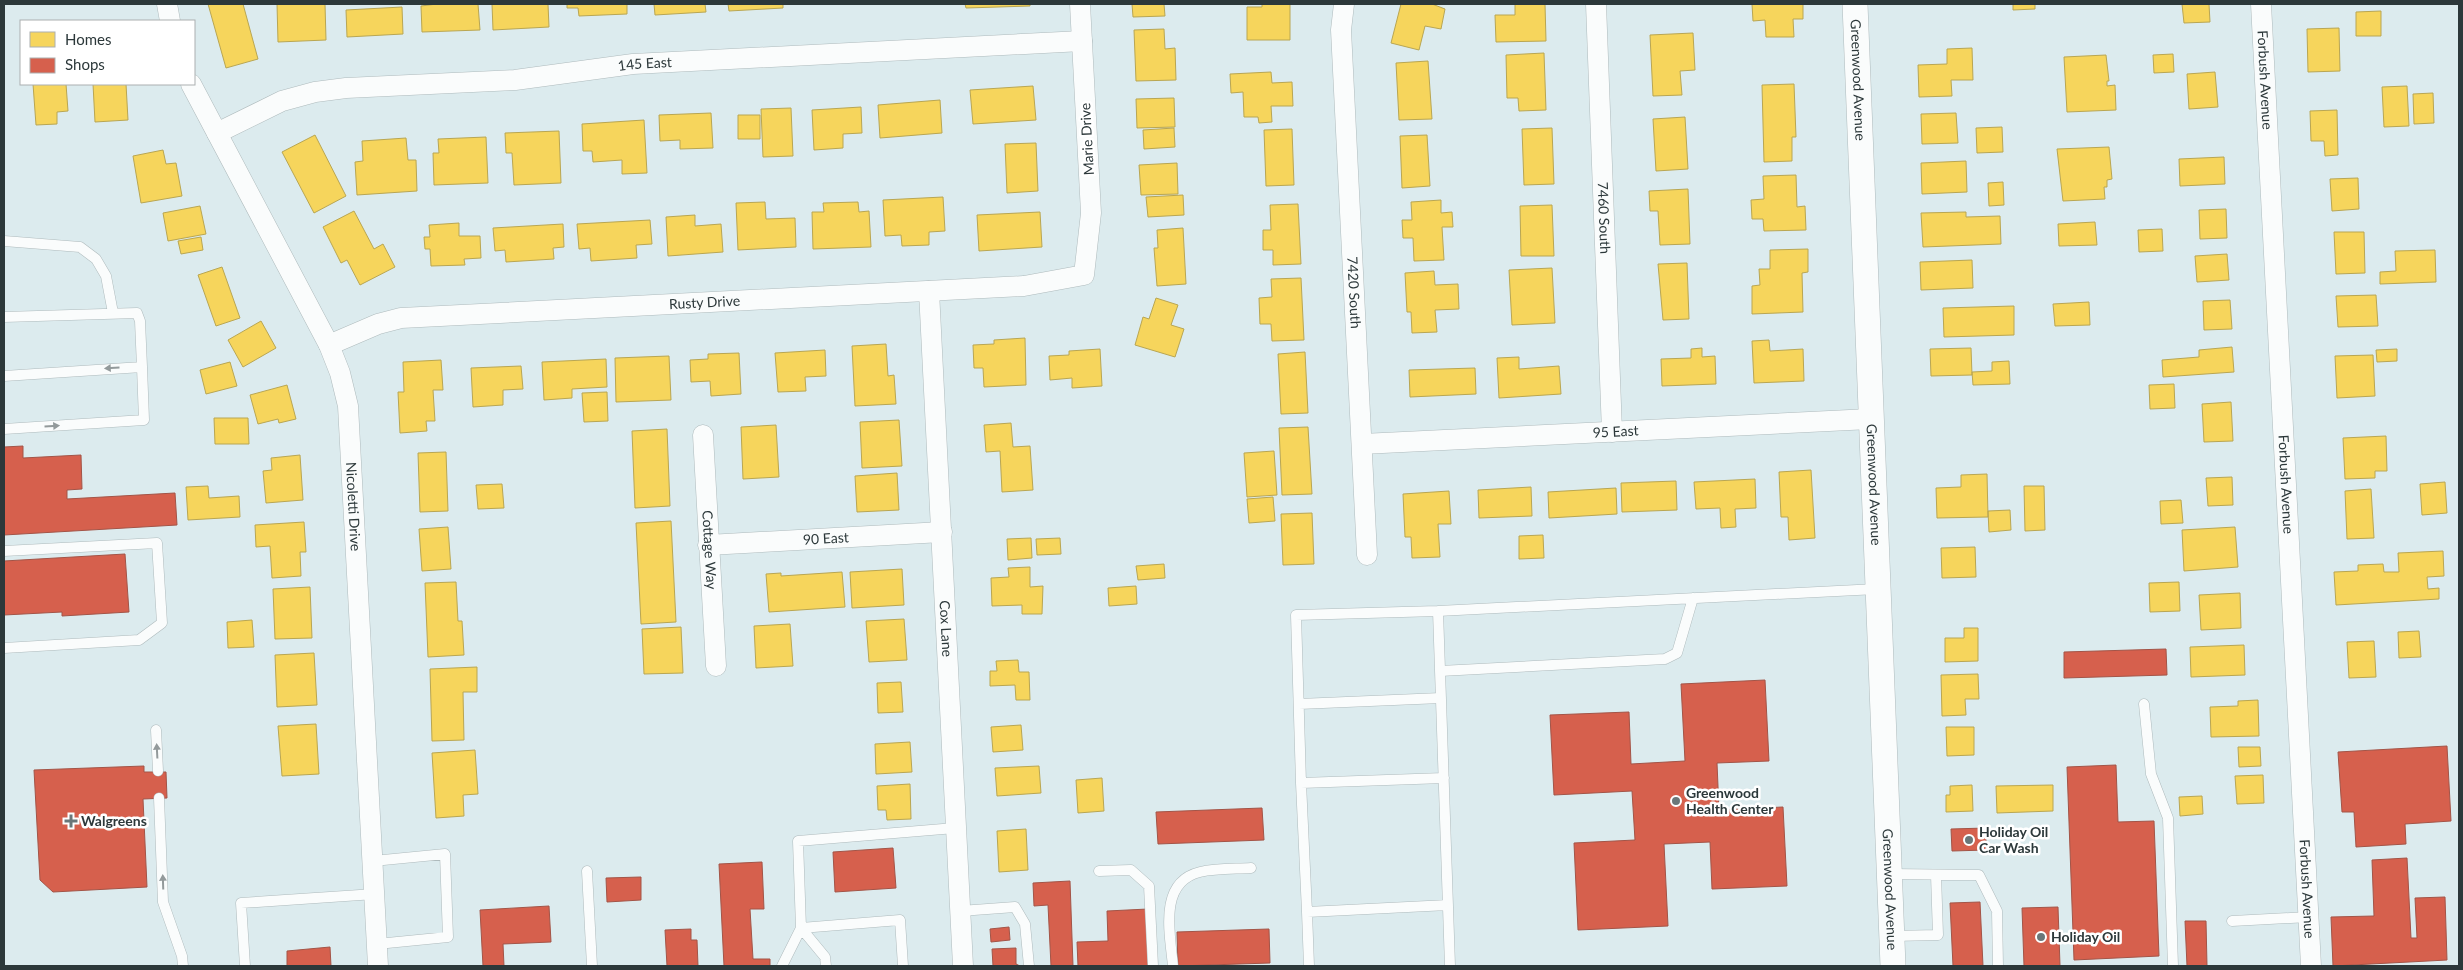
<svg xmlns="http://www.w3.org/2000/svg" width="2463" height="970" viewBox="0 0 2463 970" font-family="Lato,sans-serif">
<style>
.homes{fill:#f6d55c;stroke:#b9a652}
.shops{fill:#d6604d;stroke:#a35447}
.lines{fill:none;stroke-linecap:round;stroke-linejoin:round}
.service-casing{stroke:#aebabc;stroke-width:11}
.minor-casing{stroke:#aebabc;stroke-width:21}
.tertiary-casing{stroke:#aebabc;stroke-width:26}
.service{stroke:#fafcfc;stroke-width:10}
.minor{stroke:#fafcfc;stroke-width:20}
.tertiary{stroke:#fafcfc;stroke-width:25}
.oneway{fill:#939a9b}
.poi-dot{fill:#6a7779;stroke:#fff;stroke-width:2}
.labels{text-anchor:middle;stroke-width:5;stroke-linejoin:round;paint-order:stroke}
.street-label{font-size:14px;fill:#2c383a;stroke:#fff}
.poi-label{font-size:14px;font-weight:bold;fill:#2c383a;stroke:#fff;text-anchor:start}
</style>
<rect width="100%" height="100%" fill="#dcebee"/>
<path class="homes" d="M208,4H243L258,59L226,68Z
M277,4H325L326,40L278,42Z
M437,4H478L480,30L422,32L421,6Z
M492,4H548L549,27L493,30Z
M567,4H627V14L579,16L578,8H567Z
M654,4H705L706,12L655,15Z
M728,4H783V8L729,11Z
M965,4H1030V6L966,8Z
M1132,4H1164L1165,16L1133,17Z
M1262,4H1290V40H1247V7H1262Z
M1401,4H1432L1445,9L1441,29L1425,26L1419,50L1391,43Z
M1515,4H1545L1546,41L1496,42L1495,15H1515Z
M1752,4H1803V19H1793L1794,37H1766L1765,20L1753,21Z
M2013,4H2035V9L2013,10Z
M2182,4H2209L2210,22L2184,23Z
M402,7L403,34L347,37L346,10Z
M2381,11V36H2356V12Z
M2339,28L2340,71L2308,72L2307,29Z
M1164,29L1165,49L1175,48L1176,80L1136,81L1134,30Z
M1693,33L1695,70L1680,71L1682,95L1653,96L1650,35Z
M1972,48L1973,80H1951L1952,96L1919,97L1918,65L1947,64V49Z
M1544,53L1546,110L1519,111L1518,98H1507L1506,55Z
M2173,54L2174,72L2154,73L2153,55Z
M2106,55L2109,81H2107V86L2115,85L2116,110L2067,112L2064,57Z
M1428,61L1432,119L1399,120L1396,63Z
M1271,72L1272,83L1292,82L1293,106H1271L1272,122L1259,123L1258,117H1244L1243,92L1231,93L1230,74Z
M2215,72L2218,107L2189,109L2187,74Z
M33,84H66L68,111L57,112V124L36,125Z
M93,84H126L128,120L95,122Z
M1794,84L1796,137H1792V161L1764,162L1762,85Z
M1033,86L1036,120L973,124L970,90Z
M2407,86L2409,126L2384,127L2382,87Z
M2433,93L2434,123L2414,124L2413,94Z
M1174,98L1175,127L1137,128L1136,99Z
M940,100L942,133L880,138L878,105Z
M861,107L862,133L843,134V148L814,150L812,110Z
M791,108L793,156L763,157L761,109Z
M2337,110L2338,155L2325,156L2324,141H2311L2310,111Z
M711,113L713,148L680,149V140L660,141L659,115Z
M1956,113L1958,143L1922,144L1921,114Z
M738,115H760V139H738Z
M1685,117L1688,169L1656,171L1653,119Z
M644,120L647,173L622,174V160L593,162L592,151H583L582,124Z
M2002,127L2003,152L1977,153L1976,128Z
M1174,128L1175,147L1144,149L1143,130Z
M1552,128L1554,184L1524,185L1522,129Z
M1292,129L1294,185L1266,186L1264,130Z
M559,131L561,183L514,185L512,153H506L505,133Z
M315,135L346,196L314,213L282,152Z
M1427,135L1430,186L1402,188L1400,136Z
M486,137L488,183L434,185L433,153H439L438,139Z
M406,138L408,160H416L417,191L357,195L355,162L363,161L362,141Z
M1036,143L1038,191L1007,193L1005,144Z
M2109,147L2112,179L2107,180V187H2104L2105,199L2063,201L2057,149Z
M163,150L166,164L176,163L182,196L141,203L133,156Z
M2224,157L2225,184L2180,186L2179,159Z
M1966,161L1967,192L1922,194L1921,163Z
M1177,163L1178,194L1141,195L1139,165Z
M1796,175L1797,207L1805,206L1806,230L1764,231L1763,219H1752L1751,200L1764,199L1763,176Z
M2358,178L2359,209L2332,211L2330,179Z
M2003,182L2004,205L1989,206L1988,183Z
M1688,189L1690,244L1660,245L1658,211H1650L1649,191Z
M1183,195L1184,215L1148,217L1146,197Z
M943,197L945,231L929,232V245L902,246L901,235L885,236L883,200Z
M1441,200V213L1452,212L1453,227H1442L1444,260L1414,261L1413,238H1403L1402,220H1412L1411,202Z
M765,202L766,219L795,218L796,247L738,250L736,203Z
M858,202L859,212L869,211L871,247L813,249L812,212H824L823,203Z
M1298,204L1301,264L1273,265V250H1263V230H1271L1270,205Z
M1552,205L1554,256H1521L1520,206Z
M200,206L206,234L168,241L163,213Z
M2226,209L2227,238L2200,239L2199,210Z
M354,211L374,249L383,244L395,267L360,285L347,260L341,263L323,227Z
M1040,212L1042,247L979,251L977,215Z
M1966,212V217L2000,216L2001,244L1923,247L1921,213Z
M695,215V226L721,224L723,252L668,256L666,217Z
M650,220L652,244L636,245L637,258L591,261L590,248L579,249L577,224Z
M2095,222L2097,245L2059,246L2058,224Z
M459,223V236H480L481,258L464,259L465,265L431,266L430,249H425L424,237H430L429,225Z
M563,224L564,247L553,248L554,259L506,262L505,250L495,251L493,228Z
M1183,228L1186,284L1157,286L1154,248H1158L1157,230Z
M2162,229L2163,251L2139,252L2138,230Z
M2334,232H2364L2365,273L2336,274Z
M201,237L203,250L181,254L178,241Z
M1808,249V272L1802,273L1803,312L1752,314V286L1760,285L1759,269H1770V250Z
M2435,250L2436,282L2380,284V272L2396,271L2395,251Z
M2227,254L2229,280L2197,282L2195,256Z
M1972,260L1973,288L1921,290L1920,262Z
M1687,263L1689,319L1663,320L1658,264Z
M222,267L240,318L216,326L198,275Z
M1552,268L1555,323L1512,325L1509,270Z
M1434,271L1435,285L1458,284L1459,309L1435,310L1437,332L1412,333L1411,312H1407L1405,273Z
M1301,278L1304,340L1272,341L1271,324H1260L1259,298L1272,297L1271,279Z
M2376,295L2378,326L2338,327L2336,296Z
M1156,298L1178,305L1171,325L1184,329L1175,357L1135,345L1143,317L1149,319Z
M2230,300L2232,329L2204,330L2203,301Z
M2089,302L2090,325L2055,326L2053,304Z
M2014,306V335L1944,337L1943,308Z
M261,321L276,348L243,367L228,340Z
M1025,338L1026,385L984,387L983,368H974L973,345L994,344V340Z
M1769,340L1770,351L1803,349L1804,381L1754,383L1752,341Z
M886,344L888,376L894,375L896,404L855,406L852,346Z
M2232,347L2234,372L2163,377L2162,360L2199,357V350Z
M1702,348V357L1715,356L1716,384L1662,386L1661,359L1691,358V349Z
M1971,348L1972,375L1931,376L1930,349Z
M1100,349L1102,386L1072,388V378L1050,380L1049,356L1069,355V351Z
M2397,349V361L2377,362L2376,350Z
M825,350L826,376L805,377L806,391L778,392L775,353Z
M1305,352L1308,413L1281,414L1278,354Z
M739,353L741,394L711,396L710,381L691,382L690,360L708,359V354Z
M2373,355L2375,396L2337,398L2335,356Z
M669,356L671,400L616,402L615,358Z
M1519,357V369L1559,366L1561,394L1499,398L1497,358Z
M606,359L607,387L572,389V398L544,400L542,362Z
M441,360L443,390H433L435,421H426L427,431L400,433L398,392H404L403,362Z
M2009,361L2010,384L1973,385L1972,372L1992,371V362Z
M230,362L237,386L206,394L200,370Z
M521,366L523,389L503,390V405L473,407L471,368Z
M1475,368L1476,394L1410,397L1409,370Z
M2174,384L2175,408L2150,409L2149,385Z
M287,385L296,419L279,423L278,419L258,424L250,395Z
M607,392L608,421L584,422L582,393Z
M2231,402L2233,441L2204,442L2202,404Z
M214,418H248L249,444H215Z
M899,420L902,466L862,468L860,422Z
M1011,423L1013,447L1030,446L1033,490L1002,492L1000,451L986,452L984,425Z
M776,425L779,477L743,479L741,427Z
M1308,427L1312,494L1282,495L1279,428Z
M667,429L670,506L635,508L632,431Z
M2386,436L2387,471H2375V478L2345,479L2343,438Z
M1274,451L1277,495L1247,497L1244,453Z
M446,452L448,511L420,512L418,453Z
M300,455L303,500L266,503L263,471L272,470L271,458Z
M1811,470L1815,538L1789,540L1788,517H1781L1779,472Z
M897,473L899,510L857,512L855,476Z
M1987,474L1988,517L1937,518L1936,488L1961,487V475Z
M2232,477L2233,505L2208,506L2206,478Z
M1755,479L1756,508L1735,509L1736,527L1721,528L1720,508L1696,509L1694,482Z
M1676,481L1677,510L1622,512L1621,483Z
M2445,482L2447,513L2422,515L2420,484Z
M502,484L504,508L478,509L476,485Z
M208,486L209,498L239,496L240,517L188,520L186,487Z
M2024,486H2044L2045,530L2025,531Z
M1531,487L1532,516L1479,518L1478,490Z
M1616,488L1617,514L1549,518L1548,492Z
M2371,489L2374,538L2347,539L2345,491Z
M1449,491L1451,524H1438L1440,557L1412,558L1411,537H1405L1403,494Z
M1273,497L1275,521L1249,523L1247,499Z
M2181,500L2183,523L2161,524L2160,501Z
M2010,510L2011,530L1989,532L1988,511Z
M1312,513L1314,564L1283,565L1281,514Z
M671,521L676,622L641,624L636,523Z
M304,522L306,552H300L301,576L272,578L270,546L256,547L255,525Z
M448,527L451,569L422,571L419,529Z
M2235,527L2238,567L2184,571L2182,530Z
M1543,535L1544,558L1519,559V536Z
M1031,538L1032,558L1008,560L1007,539Z
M1060,538L1061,554L1037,555L1036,539Z
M1975,547L1976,577L1942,578L1941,548Z
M2443,551L2444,576L2427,577L2428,589L2439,588V599L2336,605L2334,572L2358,571V565L2383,564L2384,572H2399L2398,553Z
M1164,564L1165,578L1138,580L1136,566Z
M1030,567V587L1043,586L1042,614H1022V605L992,606L991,578L1009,577L1008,568Z
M902,569L904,605L852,608L850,572Z
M842,572L845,607L769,612L766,574L781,573V576Z
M456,582L458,621H462L464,655L428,657L425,583Z
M2179,582L2180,611L2150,612L2149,583Z
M1136,586L1137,604L1109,606L1108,588Z
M310,587L312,638L275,639L273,589Z
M2240,593L2241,628L2201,630L2199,595Z
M904,619L907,660L869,662L866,621Z
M252,620L254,647L228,648L227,622Z
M790,624L793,666L756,668L754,626Z
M681,627L683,673L644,674L642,629Z
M1964,628H1978V661L1945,662V638H1964Z
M2419,631L2421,657L2399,658L2398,632Z
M2374,641L2376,677L2349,678L2347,642Z
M2244,645L2245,675L2191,677L2190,647Z
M314,653L317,705L277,707L275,655Z
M1018,660L1019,672H1029L1030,700H1016L1015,685L990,686V671H997L996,661Z
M477,667V692H463L464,740L432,741L430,669Z
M1978,674L1979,699H1965L1966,715L1942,716L1941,675Z
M901,682L903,712L878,713L877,683Z
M2258,700L2259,736L2211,737L2210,707L2238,706V701Z
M316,724L319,774L282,776L278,726Z
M1021,725L1023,750L993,752L991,727Z
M1946,727H1974V755L1947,756Z
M910,742L912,772L876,774L875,744Z
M2238,747H2260L2261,766L2239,767Z
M475,750L478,794L463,795L464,816L436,818L432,753Z
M1039,766L1041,793L997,796L995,768Z
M2263,775L2264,803L2237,804L2235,776Z
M1102,778L1104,811L1078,813L1076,780Z
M910,784L911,819L887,820L886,810H878L877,786Z
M1972,785L1973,811L1946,812V795H1950V786Z
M2053,785V811L1997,813L1996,786Z
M2202,796L2203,814L2180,816L2179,797Z
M1026,829L1028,870L999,872L997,831Z"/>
<path class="shops" d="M23,446V458L81,455L82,489L67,490V499L175,493L177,525L4,535V447Z
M125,554L129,612L62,616V612L4,615V561Z
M2166,649L2167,675L2064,678V652Z
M1765,680L1769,761L1717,763L1719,810L1783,807L1787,886L1712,889L1710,842L1664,844L1668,926L1578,930L1574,843L1635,840L1632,791L1554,795L1550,715L1629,712L1631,764L1685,761L1681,684Z
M2447,746L2451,821L2405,824L2406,844L2356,847L2354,812H2342L2338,752Z
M2116,765L2118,822L2154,821L2159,956L2074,960L2067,767Z
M144,766V772H166L167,798L143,799L147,887L53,892L40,880L34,770Z
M1262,808L1264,840L1158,844L1156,812Z
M1986,828V850L1952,851L1951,829Z
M893,848L896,888L835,892L833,852Z
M2407,858L2411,938H2417L2415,898L2445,897L2447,960L2333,966L2331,917L2374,916L2372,860Z
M762,862L764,909H750L753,959H770V966H724L719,864Z
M641,877V900L607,902L606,878Z
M1070,881L1073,966H1051L1048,905L1034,906L1033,883Z
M1980,902L1983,966H1953L1950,903Z
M549,906L551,942L503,944L504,966H483L480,910Z
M2058,907L2060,966H2024L2022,908Z
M1148,909L1150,966H1078L1077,942L1108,941L1107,911Z
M2185,921H2206L2207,966H2187Z
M1009,927L1010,940L991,942L990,929Z
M691,929V940H697L698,966H667L665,930Z
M1269,929L1270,963L1178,966L1177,932Z
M330,947L331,966H287V951Z
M1016,948V964L1020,966H993L992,949Z"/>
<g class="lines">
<g class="service-casing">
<path id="service" d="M4,241L80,247L96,259L106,276L113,313
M4,317L137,313L140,321L142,367
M4,376L142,367L144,420L4,429
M4,551L157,543L162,623L139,640L4,648
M1438,611L1450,966
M1440,671L1665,659L1677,653L1693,598
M1299,704L1441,698
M2144,704L2151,774L2168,818L2173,966
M156,730L158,771
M1444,778L1301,783L1296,615L1438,611L1877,589
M1301,783L1307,912
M159,798L163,902L182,956L183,966
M373,861L445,854L448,937L377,944
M587,871L592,966
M1099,871L1131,870L1149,886L1153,966
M1890,874L1979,875L1997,911L1998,966
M960,911L1015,907L1025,924L1029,966
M2232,921L2309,917
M801,928L900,920L903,966
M801,928L825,957L826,966
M1892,936L1938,935L1936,875
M245,966L241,903L375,894
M782,966L801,928L798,841L955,828
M1173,966C1170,934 1158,882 1200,872C1216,868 1234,869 1251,868
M1309,966L1307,912L1448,905"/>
</g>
<g class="minor-casing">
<g id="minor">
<path d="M167,4L170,21"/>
<path id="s1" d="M1344,4L1341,30L1367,555"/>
<path id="s2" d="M1596,4L1612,432"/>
<path id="s3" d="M2261,4L2311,966"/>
<path id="s4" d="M191,84L329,345L340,373L348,406L378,966"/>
<path id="s5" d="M217,133L282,101L315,92L346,88L515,80L633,64L1082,41"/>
<path id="s6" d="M929,291L963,966"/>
<path id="s7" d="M329,345L378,324L401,318L1024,286L1084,275L1091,213L1080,4"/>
<path id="s8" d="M703,435L716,666"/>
<path id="s9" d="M1362,444L1870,419"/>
<path id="s10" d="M708,545L942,532"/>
</g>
</g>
<g class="tertiary-casing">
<g id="tertiary">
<path id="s11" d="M1855,4L1893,966"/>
</g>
</g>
<use href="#service" class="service"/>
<use href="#minor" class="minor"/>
<use href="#tertiary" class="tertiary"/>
</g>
<defs><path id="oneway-solid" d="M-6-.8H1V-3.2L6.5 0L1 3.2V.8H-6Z" transform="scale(1.25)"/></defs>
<g class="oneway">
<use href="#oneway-solid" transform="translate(112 368) rotate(177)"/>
<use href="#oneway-solid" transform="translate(52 426) rotate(-4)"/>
<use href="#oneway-solid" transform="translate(157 751) rotate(-93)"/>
<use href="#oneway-solid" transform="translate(163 882) rotate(-92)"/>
</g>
<g class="poi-dot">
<circle cx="1676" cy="801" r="5"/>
<path d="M68.5 813.5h5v5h5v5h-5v5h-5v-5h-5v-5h5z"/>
<circle cx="1969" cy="840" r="5"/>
<circle cx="2041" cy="937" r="5"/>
</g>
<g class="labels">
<g class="street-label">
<text dy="5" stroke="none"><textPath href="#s5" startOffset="438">145 East</textPath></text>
<text dy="5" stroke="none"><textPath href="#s11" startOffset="76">Greenwood Avenue</textPath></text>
<text dy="5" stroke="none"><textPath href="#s3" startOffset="76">Forbush Avenue</textPath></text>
<text transform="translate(1087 139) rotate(-93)" y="5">Marie Drive</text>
<text dy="5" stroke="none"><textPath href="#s2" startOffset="214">7460 South</textPath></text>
<text dy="5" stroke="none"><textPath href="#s1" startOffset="289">7420 South</textPath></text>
<text dy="5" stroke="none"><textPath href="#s7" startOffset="381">Rusty Drive</textPath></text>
<text dy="5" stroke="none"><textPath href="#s9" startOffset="254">95 East</textPath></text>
<text dy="5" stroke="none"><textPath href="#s11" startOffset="481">Greenwood Avenue</textPath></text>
<text dy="5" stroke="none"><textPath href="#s3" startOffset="481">Forbush Avenue</textPath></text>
<text dy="5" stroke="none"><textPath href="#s4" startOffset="460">Nicoletti Drive</textPath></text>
<text dy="5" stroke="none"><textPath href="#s10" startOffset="118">90 East</textPath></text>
<text dy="5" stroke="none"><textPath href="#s8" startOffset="115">Cottage Way</textPath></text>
<text dy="5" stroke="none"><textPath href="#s6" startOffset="338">Cox Lane</textPath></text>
<text dy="5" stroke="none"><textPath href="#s3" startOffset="886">Forbush Avenue</textPath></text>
<text dy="5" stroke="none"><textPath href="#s11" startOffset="886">Greenwood Avenue</textPath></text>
</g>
<g class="poi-label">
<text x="1686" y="798">Greenwood<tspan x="1686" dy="16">Health Center</tspan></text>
<text x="81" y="826">Walgreens</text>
<text x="1979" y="837">Holiday Oil<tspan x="1979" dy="16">Car Wash</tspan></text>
<text x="2051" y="942">Holiday Oil</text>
</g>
</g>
<rect width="2463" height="970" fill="none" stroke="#2c383a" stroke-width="10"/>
<rect x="20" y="20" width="175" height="65" fill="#ffffff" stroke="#abafb0"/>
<rect x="30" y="32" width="25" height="15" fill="#f6d55c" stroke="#abafb0"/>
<text x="65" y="45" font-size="15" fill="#2c383a">Homes</text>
<rect x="30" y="58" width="25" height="15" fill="#d6604d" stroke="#abafb0"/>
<text x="65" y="70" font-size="15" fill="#2c383a">Shops</text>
</svg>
